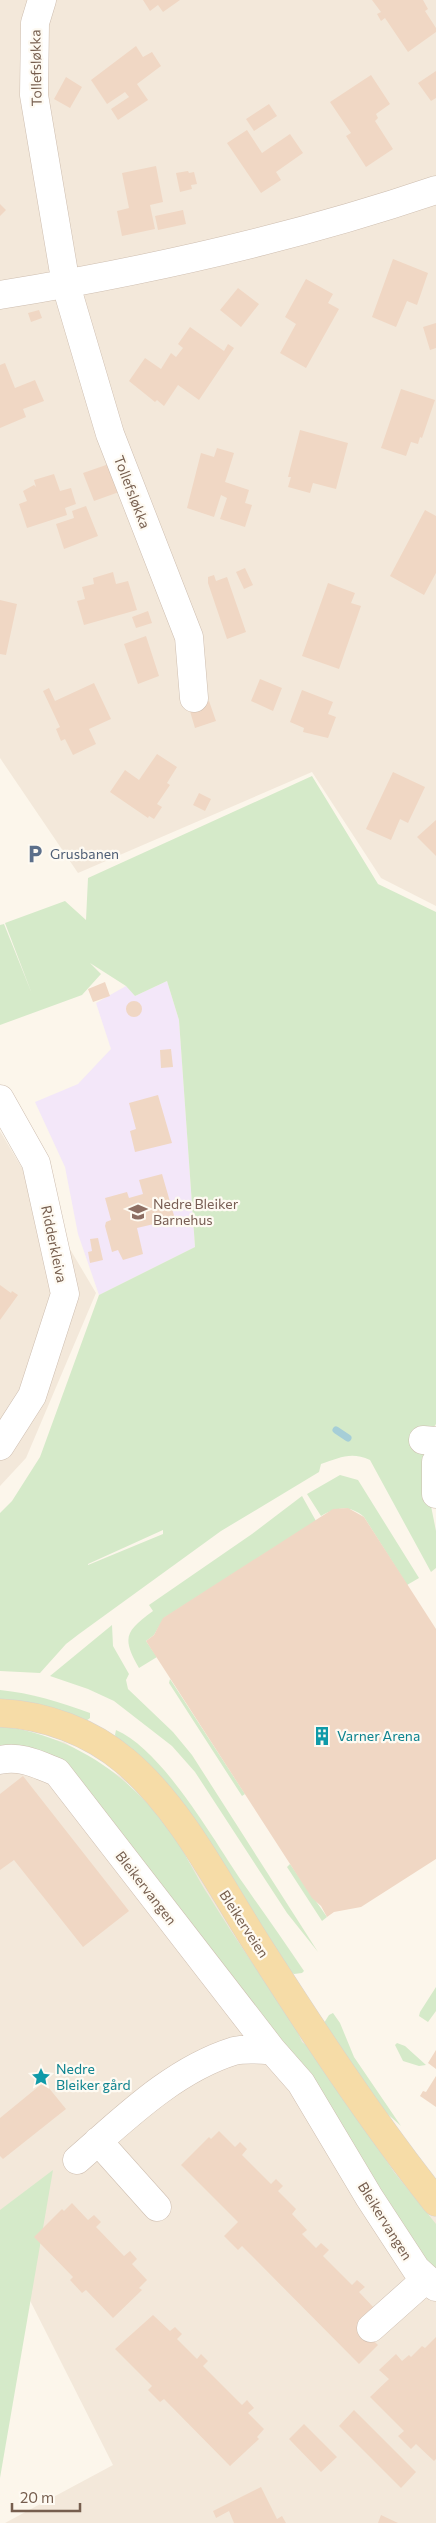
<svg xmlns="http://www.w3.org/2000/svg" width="436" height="2523" viewBox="0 0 436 2523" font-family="Commissioner,sans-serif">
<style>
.residential{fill:#f3e8da}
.education{fill:#f3e7f9}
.green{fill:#d5eac9;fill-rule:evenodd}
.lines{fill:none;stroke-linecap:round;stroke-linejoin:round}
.stream{stroke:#a6ced7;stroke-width:7}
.building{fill:#f0d7c4}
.minor-casing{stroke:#cebeb0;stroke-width:29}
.major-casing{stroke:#d9d2cd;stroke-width:29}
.minor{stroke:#fff;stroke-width:28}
.major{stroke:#f6dca7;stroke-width:28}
.labels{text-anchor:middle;stroke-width:4.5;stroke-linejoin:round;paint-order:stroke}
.street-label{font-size:14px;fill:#765e4e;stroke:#fefaf2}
.service-label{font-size:14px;fill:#4e5e75;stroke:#fefaf2;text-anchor:start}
.education-label{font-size:14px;fill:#785e54;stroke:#fefaf2;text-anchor:start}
.culture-label{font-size:14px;fill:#0d838f;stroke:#fefaf2;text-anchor:start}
</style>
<rect width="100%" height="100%" fill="#fcf6eb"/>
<path class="residential" d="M0,0H436V906L381,878L312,772L78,873L0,758Z
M0,1131L96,1293L26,1458L0,1486Z
M0,1726L64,1742L123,1778L287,1987L436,2212V2523H5L113,2465L0,2241Z"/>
<path class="education" d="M167,981L179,1020L195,1247L99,1295L78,1234L65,1167L35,1102L78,1084L111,1049L96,1003L126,986L135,996Z"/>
<path class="green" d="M312,776L378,884L436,912V1424L434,1427L424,1428L431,1449L430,1501L436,1531V1568L431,1572L370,1460C351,1451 339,1458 321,1464L319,1472L221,1531L79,1634L66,1644L40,1673L0,1671V1513L12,1501L40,1457L99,1295L195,1247L179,1020L167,981L135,996L126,986L90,963L101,974L82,995L0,1025V925L4,924L32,994L5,923L65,901L86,920L88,878ZM163,1530V1534L88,1565V1564Z
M340,1475L358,1480L419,1578L407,1585L364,1517C350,1505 337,1507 321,1516L307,1494Z
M302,1496L316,1521L164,1618L154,1635L146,1641L157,1657L139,1668C121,1637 126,1631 153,1611L149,1605L252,1534Z
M112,1625L113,1646L129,1674L126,1680L128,1689L173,1732L192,1755L318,1952L287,1913L195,1772L172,1746L114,1701L88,1689L50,1676Z
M170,1679L245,1794L242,1796L169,1683Z
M0,1690C31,1693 60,1702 90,1713V1718L86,1721L0,1700Z
M0,1726C74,1735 135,1778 176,1840C188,1858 197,1878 209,1896C236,1940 266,1983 295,2026L302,2042L311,2049L394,2172L436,2224V2278L277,2042L278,2034L275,2039L64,1767L0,1747Z
M116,1730C163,1750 214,1841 243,1883C263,1912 284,1941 304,1971L302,1973L294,1974L288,1971L117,1740L115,1735Z
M290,1864L327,1917L322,1921L287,1867Z
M436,1987V2011L428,2022L419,2016L420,2012Z
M333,2013L340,2023L354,2057L401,2126L373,2101L324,2023L329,2015Z
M397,2043L405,2046L426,2065L419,2066L403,2061L395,2045Z
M53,2170L0,2478V2210Z"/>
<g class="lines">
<path class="stream" d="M336,1430L348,1438"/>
</g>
<path class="building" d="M143,0H180L163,12L158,5L150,11Z
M372,0H423L428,9L425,11L436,28V32L408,52L385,18L381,21L377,14L381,12Z
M136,46L143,57L152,52L161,66L137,84L148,100L118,120L111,109L129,97L125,92L107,104L91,80Z
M436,71V98L431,101L418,83Z
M371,75L390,104L376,114L378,118L375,121L393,149L366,167L346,136L351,133L330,102Z
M66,77L82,87L70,108L54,99Z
M269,104L277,116L254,131L246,119Z
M247,130L262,153L290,134L303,153L276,172L281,180L261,193L227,143Z
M156,166L163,202L150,205L155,229L122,236L117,211L129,208L122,173Z
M188,171L189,173L194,172L197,184L191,185L192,189L180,192L176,173Z
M0,204L6,210L0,216Z
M183,210L186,224L158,230L155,216Z
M393,259L428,273L417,305L407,301L396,327L372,317Z
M306,279L333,294L328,303L339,309L306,368L280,353L296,324L285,317Z
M238,288L259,304L241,327L220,310Z
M39,310L42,318L31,322L28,313Z
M436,323V348L430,350L423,327Z
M190,327L224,351L228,344L234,348L199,400L178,385L164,406L157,400L155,402L129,381L145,358L161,369L171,353L176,357L183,348L178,344Z
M5,363L15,388L35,380L44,401L23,409L26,417L0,428V365Z
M401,389L435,400L422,438L420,437L418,444L411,442L406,456L381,448Z
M300,430L348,443L336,489L313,483L310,493L288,487L291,477H288Z
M217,448L234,453L225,482L249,490L245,503L252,505L245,527L220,519L227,498L221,495L214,517L187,508L201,453L214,457Z
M109,464L119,492L94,501L83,473Z
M54,474L60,491L71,488L76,504L65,508L67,515L27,528L19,504L27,501L23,491L34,485L36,487L34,480Z
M86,506L98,536L64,549L56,524L74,518L72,511Z
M425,510L436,516V573L424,595L390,576Z
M245,568L253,585L244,589L236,572Z
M113,572L116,584L128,581L137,610L84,625L77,601L85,599L82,587L94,584L93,578Z
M214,575L216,581L227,577L246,632L227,639L208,583V577Z
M328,583L355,593L351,603L361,606L339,669L302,656Z
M0,600L17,604L6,655L0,654Z
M148,611L152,623L136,628L132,617Z
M146,636L159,676L138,684L124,644Z
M260,679L282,688L273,711L251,701Z
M94,683L111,719L89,729L96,744L73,755L65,739L61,741L56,729L60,727L43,691L49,688L55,701Z
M302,690L333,702L328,714L336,717L328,738L303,732L304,728L290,722Z
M209,701L216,721L195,728L189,708Z
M157,754L177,767L167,783L170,785L157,804L162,807L154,819L149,816L148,818L110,792L125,770L139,780Z
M393,772L425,787L408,823L400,819L391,840L366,829Z
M199,793L211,799L205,811L193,805Z
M436,820V856L417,837Z
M105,982L110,996L93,1002L88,989Z
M126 1009a8 8 0 1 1 16 0a8 8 0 1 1-16 0Z
M171,1049L173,1067L161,1068L160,1050Z
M158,1095L172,1143L135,1152L130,1131L136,1129L129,1103Z
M162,1174L175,1219L137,1228L143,1254L123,1260L118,1250L112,1252L105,1226L106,1222L111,1220L105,1198L127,1192L129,1198L143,1194L139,1180Z
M98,1238L103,1260L90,1263L88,1252L92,1251L90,1239Z
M0,1285L11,1293L12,1291L18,1295L0,1320Z
M348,1508L364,1517L436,1629V1859L361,1907L334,1912L327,1917L321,1906L312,1898L146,1641L154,1635L163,1618L333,1509Z
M23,1776L129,1911L83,1947L14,1860L0,1870V1794Z
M436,2050V2069L428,2063Z
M436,2076V2107L420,2096L423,2091L426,2092Z
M44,2082L66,2109L3,2159L0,2156V2118Z
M219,2131L235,2147L240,2142L247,2149L242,2155L271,2184L276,2179L283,2186L278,2191L296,2209L292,2214L307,2230L302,2234L316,2248L321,2243L329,2250L323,2256L352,2285L357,2280L365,2287L359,2292L375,2309L360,2328L378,2345L359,2364L242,2246L238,2250L224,2236L238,2222L181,2165L209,2137L211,2139Z
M72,2203L88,2220L94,2215L101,2222L96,2227L124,2256L130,2251L137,2259L132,2264L147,2280L139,2288L142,2290L113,2318L86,2290L82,2293L70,2280L73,2277L34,2237L62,2209L64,2211Z
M153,2315L170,2331L175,2327L182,2334L177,2339L197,2359L201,2354L208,2361L203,2366L242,2405L247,2400L254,2408L248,2413L264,2429L257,2437L259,2439L230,2466L164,2399L160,2402L148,2390L152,2386L115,2349Z
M436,2337V2459L434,2461L416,2444L411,2449L398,2436L404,2431L370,2397L389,2379L379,2370L396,2354L402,2361L409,2355L411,2357L422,2346L425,2348Z
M354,2410L416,2472L401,2488L339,2426Z
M304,2424L337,2457L321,2472L289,2439Z
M261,2487L277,2519L282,2516L286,2523H234L229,2511L216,2518L213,2511Z
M381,2515L398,2523H378Z"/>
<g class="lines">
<g class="minor-casing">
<path id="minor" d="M42,0L35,23L34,95L66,285L110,434L189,637L194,698
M0,295C147,271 295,238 436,190
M0,1099L36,1163L65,1294L32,1396L0,1446
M423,1440L436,1441
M436,1462V1494
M0,1760C20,1755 39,1765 57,1772L272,2050
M98,2141L157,2207
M77,2160C124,2119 173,2070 234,2051C245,2048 261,2050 272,2050L301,2083L369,2197L416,2269L436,2287
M371,2328L426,2279"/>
</g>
<g class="major-casing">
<path id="major" d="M0,1713C45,1715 91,1732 125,1761C181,1808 218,1883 257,1944C314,2033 371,2120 436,2202"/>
</g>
<use href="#minor" class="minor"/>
<use href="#major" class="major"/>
</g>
<defs>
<g id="parking-bare" transform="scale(1.5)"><path d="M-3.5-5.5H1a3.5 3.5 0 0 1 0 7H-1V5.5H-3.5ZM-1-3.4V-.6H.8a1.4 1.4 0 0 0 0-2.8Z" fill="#5c6f8a" stroke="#fefaf2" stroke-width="2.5" paint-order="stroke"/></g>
<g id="school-bare" transform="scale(1.5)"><path d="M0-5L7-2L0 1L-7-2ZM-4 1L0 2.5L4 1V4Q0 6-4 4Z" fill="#8d6e63" stroke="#fefaf2" stroke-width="2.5" paint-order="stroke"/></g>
<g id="building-bare" transform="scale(1.5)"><path d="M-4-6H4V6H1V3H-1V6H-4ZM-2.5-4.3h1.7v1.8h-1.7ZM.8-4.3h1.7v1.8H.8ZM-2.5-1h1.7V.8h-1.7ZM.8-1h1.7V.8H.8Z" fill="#0f9aa8" stroke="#fefaf2" stroke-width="2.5" paint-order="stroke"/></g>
<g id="sight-bare" transform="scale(1.5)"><path d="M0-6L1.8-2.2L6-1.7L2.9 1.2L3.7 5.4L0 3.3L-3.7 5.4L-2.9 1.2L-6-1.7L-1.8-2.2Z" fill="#0f9aa8" stroke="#fefaf2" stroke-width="2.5" paint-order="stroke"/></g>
</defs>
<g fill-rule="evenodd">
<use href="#parking-bare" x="35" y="854"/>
<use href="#school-bare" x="138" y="1212"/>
<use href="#building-bare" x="322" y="1736"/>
<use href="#sight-bare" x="41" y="2077"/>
</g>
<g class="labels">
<g class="street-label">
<text transform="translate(36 68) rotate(-91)" y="5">Tollefsløkka</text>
<text transform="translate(132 492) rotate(69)" y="5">Tollefsløkka</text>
<text transform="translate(54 1244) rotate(78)" y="5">Ridderkleiva</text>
<text transform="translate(146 1888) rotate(52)" y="5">Bleikervangen</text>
<text transform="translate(244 1924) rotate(57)" y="5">Bleikerveien</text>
<text transform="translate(385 2221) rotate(58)" y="5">Bleikervangen</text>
</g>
<g class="service-label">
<text x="50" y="859">Grusbanen</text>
</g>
<g class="education-label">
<text x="153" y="1209">Nedre Bleiker<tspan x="153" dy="16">Barnehus</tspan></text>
</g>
<g class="culture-label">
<text x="337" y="1741">Varner Arena</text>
<text x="56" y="2074">Nedre<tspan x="56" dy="16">Bleiker gård</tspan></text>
</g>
</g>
<path d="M12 2503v8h68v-8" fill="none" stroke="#765e4e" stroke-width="2.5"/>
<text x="20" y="2503" font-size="15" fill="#765e4e" stroke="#fefaf2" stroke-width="4" paint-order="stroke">20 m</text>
</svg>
